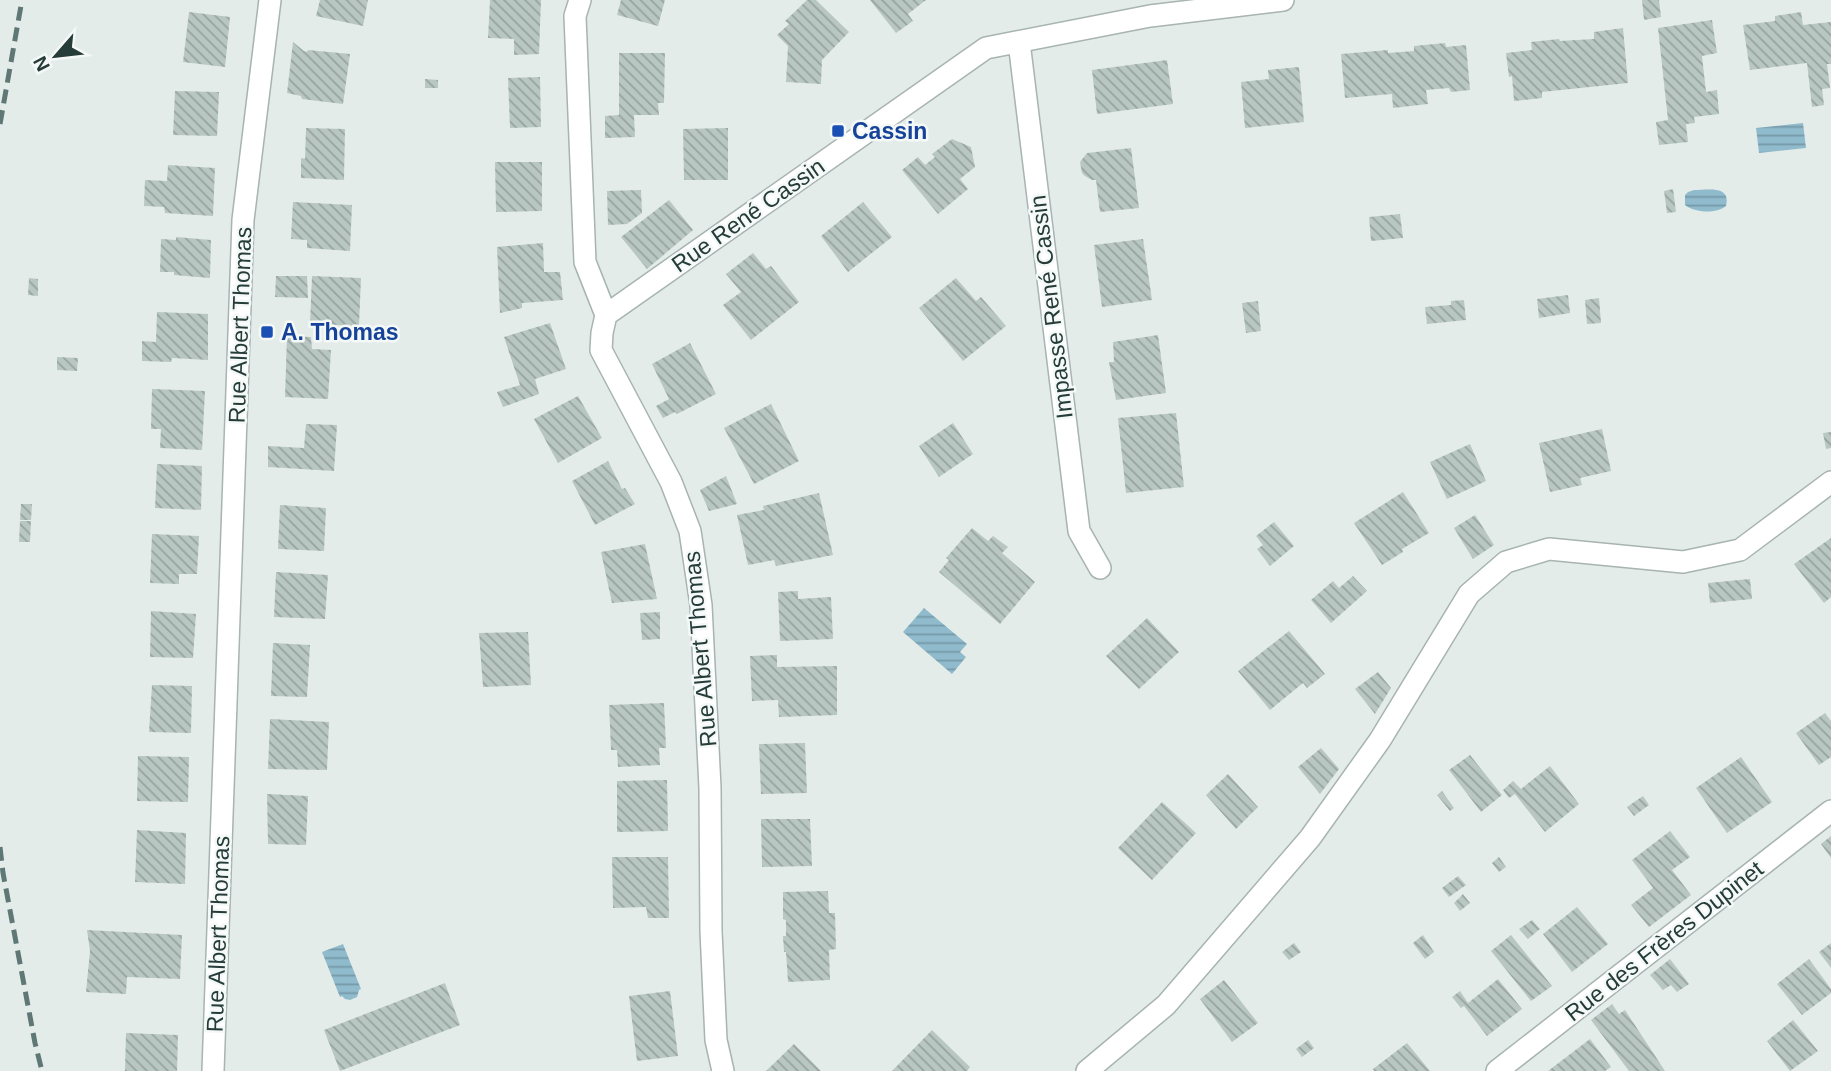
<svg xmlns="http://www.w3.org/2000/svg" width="1831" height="1071" viewBox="0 0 1831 1071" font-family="Arial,sans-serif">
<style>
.water{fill:url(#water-rules)}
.building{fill:url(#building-back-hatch)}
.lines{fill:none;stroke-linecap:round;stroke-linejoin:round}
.minor-casing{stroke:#a7b4b1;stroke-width:24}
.minor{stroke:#fff;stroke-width:21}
.rail{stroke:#5f7875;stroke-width:5;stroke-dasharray:14 7;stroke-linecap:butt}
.transit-dot{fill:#1a4fb4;stroke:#f4f9f7;stroke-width:2.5}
.labels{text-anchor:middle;stroke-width:5;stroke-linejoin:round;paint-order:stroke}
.transit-label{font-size:23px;font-weight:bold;fill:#164399;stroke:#f4f9f7;text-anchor:start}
.street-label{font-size:23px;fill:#253c39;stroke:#f4f9f7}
</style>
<defs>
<pattern id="water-rules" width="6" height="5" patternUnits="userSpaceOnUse" patternTransform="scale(1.75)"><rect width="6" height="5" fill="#90bbcd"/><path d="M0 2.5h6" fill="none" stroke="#7599a7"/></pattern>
<pattern id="building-back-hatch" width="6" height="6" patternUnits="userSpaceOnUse" patternTransform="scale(1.75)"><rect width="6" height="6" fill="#b9c7c3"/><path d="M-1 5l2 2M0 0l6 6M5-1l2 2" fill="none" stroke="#96a39f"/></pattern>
</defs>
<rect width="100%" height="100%" fill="#e4ecea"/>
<path class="water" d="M1803,123L1806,148L1759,153L1756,128Z
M1694,190C1709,190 1731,185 1726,206C1716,214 1695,213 1685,205V195L1688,192Z
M924,608L967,644L960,652L966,657L952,674L903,632Z
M343,944L361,989L359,990L357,997L350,1000L345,999L342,996L340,997L322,952Z"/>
<path class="building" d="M320,0H368L363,26L316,16Z
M490,0H541L539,54L514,55V39L488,38Z
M621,0H665L658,26L617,15Z
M807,0H816L849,32L822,60L821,84L786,82L788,46L777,35L789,24L785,21Z
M870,0H926L908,14L913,21L896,33Z
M1642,0H1659L1661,17L1644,20Z
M189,12L230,17L225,67L183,62Z
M1801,12L1803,25L1831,22V64H1827L1830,88L1822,89L1824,105L1812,107L1807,63L1750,70L1743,25L1775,21V16Z
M1712,20L1717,53L1702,56L1706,92L1717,90L1719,114L1694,117L1695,123L1686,124L1688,142L1659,145L1656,122L1668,120L1658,28Z
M1623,28L1628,83L1542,92V98L1514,101L1512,76L1509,77L1506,53L1532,50L1531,42L1559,39L1560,41L1594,39V32Z
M293,42L304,51L307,52L308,50L350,54L343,104L302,99L301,96L287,93Z
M1445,43L1446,47L1466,45L1470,90L1451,92L1449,88L1426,90L1428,104L1393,108L1392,94L1345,98L1341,54L1388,50V53L1414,51V46Z
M619,53H665L664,103H658L659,115H634L635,137L605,138V116L619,115Z
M1167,60L1173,104L1097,114L1092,70Z
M1299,67L1304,122L1245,128L1241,82L1269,79L1268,70Z
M540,77L541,127L510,128L508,78Z
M425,79L438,80V88H425Z
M175,91L219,92L217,136L173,135Z
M306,128L345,129L344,180L301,178V158L305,159Z
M728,128V180H684L683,129Z
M952,139L971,147L975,167L960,179L968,189L938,214L902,170L918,157L925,165L935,157L932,154Z
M1131,148L1139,208L1100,212L1096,180H1092L1085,176L1082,173L1080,162L1087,153Z
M495,162H542V211L496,212Z
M168,165L215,168L213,216L165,213L164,207L144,206L145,180L167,181Z
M1673,189L1676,212L1667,213L1664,191Z
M641,190L642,213L627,224L608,225L607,191Z
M669,200L693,230L647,269L621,237Z
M293,202L352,205L350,251L307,248V240L291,239Z
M863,202L892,237L848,272L821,236Z
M1400,214L1403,238L1371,241L1369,217Z
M176,237L211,240L210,278L174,275V272H160L161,239L176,240Z
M1143,239L1152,300L1102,307L1094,245Z
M543,243L544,272H560L563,300L522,303V308L500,313L497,247Z
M753,253L766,269L771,266L799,302L751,340L723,305L741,292L726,274Z
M276,276H307L308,298L275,297Z
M312,276L361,278L359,326L310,324Z
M29,278L38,279V296L28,295Z
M956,278L976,301L981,297L1006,326L963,361L919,308Z
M1568,295L1570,313L1539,318L1537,299Z
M1599,298L1601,323L1587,324L1585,300Z
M1464,300L1466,320L1427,324L1425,307L1451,305V301Z
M1258,301L1261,331L1246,333L1242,303Z
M157,312L208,314V360L172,358L171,362L142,361V341L156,342Z
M550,323L566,369L535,379L539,394L503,407L497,392L520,385L504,337Z
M1158,335L1166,393L1116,400L1109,362H1114L1113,342Z
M287,336L311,337L312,349L331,350L328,399L285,397Z
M690,343L716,394L677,414L675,412L663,418L656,406L669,399L652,364Z
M57,357L78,358L77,371L57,370Z
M152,389L205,391L202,450L160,448L161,429H151Z
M578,396L602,438L558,463L534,419Z
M771,404L799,461L754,484L724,428Z
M1176,413L1184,487L1126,493L1118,418Z
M953,423L973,454L939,477L919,446Z
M306,424L337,425L334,471L268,467V446L304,448Z
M1602,429L1611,471L1580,478L1582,485L1550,492L1539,443Z
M1831,432V448L1826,449L1823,433Z
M1470,444L1486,481L1447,499L1430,462Z
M608,461L622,489L625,488L635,504L595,525L572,481Z
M157,464L202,466L201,510L155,508Z
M726,476L737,504L709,511L700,490Z
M1403,492L1429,533L1402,549L1403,552L1382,565L1354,523Z
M819,493L833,555L776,566L774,560L748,565L737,515L764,510L763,506Z
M21,504H32L31,520H20Z
M280,505L326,508L324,551L278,549Z
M1475,515L1494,545L1473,559L1454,528Z
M20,521H31L30,542H19Z
M1274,522L1294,546L1270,566L1257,549L1263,545L1256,536Z
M972,528L988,541L993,536L1008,547L1002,553L1035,582L1000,624L939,572L949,560L946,558Z
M152,534L199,536L197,574H179V584L150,583Z
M1831,538V597L1824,603L1794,564Z
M645,544L657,599L612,603L601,552Z
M276,572L328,575L325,619L274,617Z
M1353,576L1367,591L1331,623L1311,600L1333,581L1339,588Z
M1750,579L1752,599L1710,603L1708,583Z
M798,591V599L831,597L833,639L780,641L778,592Z
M151,611L196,614L193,658L150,657Z
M660,612V639L642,640L640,613Z
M1147,618L1179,652L1139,689L1106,656Z
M1289,631L1325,674L1307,688L1303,683L1270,710L1238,671Z
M528,632L531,685L483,687L479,633Z
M273,643L310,645L307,697L271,696Z
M777,655V667L837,666V715L779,717L778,700L752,701L750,656Z
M1378,672L1391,688L1375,714L1355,689Z
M152,685L192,686L191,733L149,732Z
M664,703L666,748H659L660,765L618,767L617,750H611L609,705Z
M1825,713L1831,721V757L1819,765L1796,733Z
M270,719L329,722L327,770L268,769Z
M805,743L807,793L761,794L759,744Z
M1321,748L1339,769L1320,794L1298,767Z
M1470,755L1502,795L1481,812L1449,770Z
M138,756L189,757L188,802L137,801Z
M1741,757L1772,802L1727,833L1696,788Z
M1550,766L1579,804L1545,832L1515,794L1509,798L1503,790L1513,781L1521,789Z
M1228,774L1258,807L1236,829L1206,795Z
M667,780L668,831L617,832V781Z
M1442,791L1454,808L1450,811L1437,795Z
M267,794L308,796L306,845L268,844Z
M1643,796L1649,805L1634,816L1627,807Z
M1162,802L1196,833L1152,880L1118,848Z
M761,819H810L812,866L762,867Z
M137,830L186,833L185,884L135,882Z
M1670,831L1690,857L1672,870L1691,895L1649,927L1631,905L1653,888L1632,860Z
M1831,836V858L1821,844Z
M612,857H668L669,918H648L646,907L613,908Z
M1499,857L1506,867L1499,872L1492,863Z
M1458,876L1466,885L1449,897L1442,888Z
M828,891L829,913H835L836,949L829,950L830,980L788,982L786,952H784L783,936H786V920L783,919V892Z
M1463,894L1470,903L1460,911L1454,903Z
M1577,907L1608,944L1572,972L1543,934Z
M1532,920L1540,929L1528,939L1519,929Z
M87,930L182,935L180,979L127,977L126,994L86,992L90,951Z
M1423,935L1434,952L1425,959L1413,943Z
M1511,935L1552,986L1531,1001L1491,951Z
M1294,943L1301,952L1289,960L1282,952Z
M1831,943V968L1819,952Z
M1670,959L1689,984L1677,992L1671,985L1663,990L1650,975Z
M1809,959L1831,989V993L1802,1015L1777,984Z
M1498,979L1522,1009L1487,1036L1464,1006L1461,1008L1452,997L1460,991L1468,1003Z
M1224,980L1258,1023L1232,1042L1200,999Z
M445,983L460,1025L340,1071L324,1030Z
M670,991L678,1056L637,1061L629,996Z
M1612,1004L1619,1014L1625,1010L1665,1071H1629L1591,1020Z
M1793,1020L1818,1051L1790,1071L1767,1041Z
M932,1030L970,1067L967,1071H892Z
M126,1033L178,1035L177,1071H125Z
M1590,1039L1611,1067L1605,1071H1548Z
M1308,1040L1314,1048L1302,1057L1296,1049Z
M1407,1043L1430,1071H1374L1373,1069Z
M794,1044L821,1071H766Z"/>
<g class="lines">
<g class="minor-casing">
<path id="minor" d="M580,0L575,16L585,262L606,315L602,333L601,350L671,482L690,531L701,605L710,788L711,931L716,1040L723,1071
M1019,42L1079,531L1100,568
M606,315L986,48L1150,16L1283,0
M213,1071L243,220L270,0
M1087,1071L1166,1005L1310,838L1380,740L1469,594L1506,562L1549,549L1683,562L1740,550L1831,482
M1497,1071L1831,811"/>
</g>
<use href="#minor" class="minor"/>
<path class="rail" d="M0,124L22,0
M0,847L3,873L35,1043L42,1071"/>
</g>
<g class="transit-dot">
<rect x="831" y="124" width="14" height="14" rx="3.5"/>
<rect x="260" y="325" width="14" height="14" rx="3.5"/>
</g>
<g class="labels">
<g class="transit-label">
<text x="852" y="139">Cassin</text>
<text x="281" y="340">A. Thomas</text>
</g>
<g class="street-label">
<text transform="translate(748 215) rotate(-35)" y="8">Rue René Cassin</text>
<text transform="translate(1051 307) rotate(-97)" y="8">Impasse René Cassin</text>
<text transform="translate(240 325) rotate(-88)" y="8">Rue Albert Thomas</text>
<text transform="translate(700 649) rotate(-95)" y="8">Rue Albert Thomas</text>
<text transform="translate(218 934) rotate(-88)" y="8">Rue Albert Thomas</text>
<text transform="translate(1664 941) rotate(-38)" y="8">Rue des Frères Dupinet</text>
</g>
</g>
<g transform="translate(56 56) rotate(242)" stroke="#f4f9f7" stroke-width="5" paint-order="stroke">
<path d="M0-5L12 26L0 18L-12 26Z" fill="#253c39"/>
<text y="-10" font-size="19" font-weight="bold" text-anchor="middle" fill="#253c39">N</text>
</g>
</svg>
